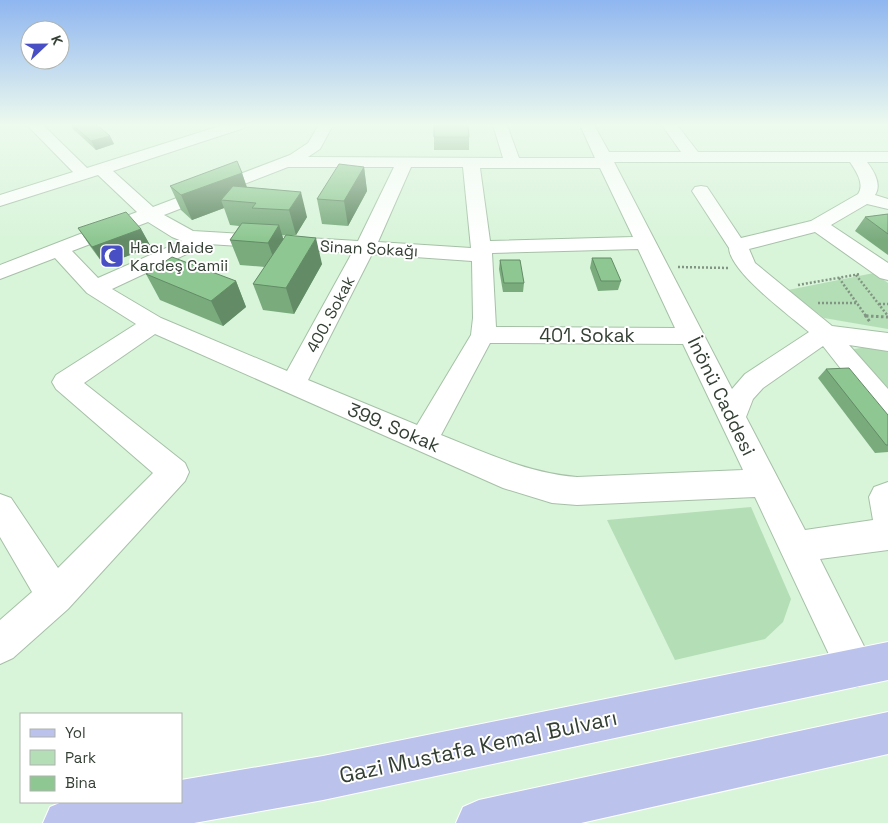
<svg xmlns="http://www.w3.org/2000/svg" width="888" height="823" viewBox="0 0 888 823" font-family="'Space Grotesk',sans-serif">
<style>
.green{fill:#b4deb6}
.lines{fill:none;stroke-linecap:round;stroke-linejoin:round}
.minor-casing{stroke:#a6c0a7;stroke-width:2}
.major-casing{stroke:#fff;stroke-width:2}
.path-far1{stroke:#829582;stroke-width:2.5;stroke-dasharray:2 2;stroke-linecap:butt}
.path{stroke:#829582;stroke-width:3;stroke-dasharray:2.5 2.5;stroke-linecap:butt}
.minor{fill:#fff;fill-rule:evenodd}
.major{fill:#bbc2eb;fill-rule:evenodd}
.wall{fill:#7aab7d}
.shaded-wall{fill:#638b66}
.building{fill:#8ec791;stroke:#638b66}
.labels{text-anchor:middle;stroke-width:4;stroke-linejoin:round;paint-order:stroke}
.far-poi-label{font-size:16px;fill:#354035;stroke:#fff;text-anchor:start}
.far-street-label{font-size:16px;fill:#354035;stroke:#fff}
.street-label{font-size:19px;fill:#354035;stroke:#fff}
.near-street-label{font-size:22px;fill:#354035;stroke:#fff}
</style>
<rect width="100%" height="100%" fill="#d8f4d9"/>
<path class="green" d="M874,273L888,283V329L824,318L788,290Z
M873,346L888,349V393L848,350Z
M751,507L791,599L783,622L765,639L675,660L607,520Z"/>
<g class="lines">
<g class="minor-casing">
<path id="minor" d="M27,125H43L87,168L223,125H246L244,128L113,171L153,207L290,155L308,143L319,125H333L320,149L308,157L503,158L493,125H507L519,158H595L580,125H594L609,152H681L662,125H677L698,152H888V162H867C874,171 882,185 875,195L888,199V209L867,204L831,225L888,263V280L880,278L815,232L749,249L755,263L832,326L888,333V351L849,345L888,389V419L878,416L823,346L763,388L753,399L746,417L805,530L873,520L869,497L874,487L888,482V550L820,559L875,668L870,682L856,687L842,682L755,497L577,505L552,503L503,488L155,334L84,383L185,463L189,472L185,481L68,609L13,658L0,664V620L32,592L0,537V494L11,498L58,568L153,473L56,389L52,382L56,375L136,324L87,293L55,258L0,279V265L137,212L98,175L0,206V195L73,172ZM614,162H850C856,171 865,184 858,194L811,221L741,238L707,187L701,186L695,187L692,191L729,248C730,272 790,316 809,332L745,374L732,389ZM288,167H394L358,241L193,231L164,215ZM411,167H463L471,248L378,242ZM480,168H600L633,237L490,241ZM148,222L172,237L182,241L98,278L72,251ZM208,244L352,253L287,371L161,318L112,289ZM638,249L675,328L496,327L492,253ZM372,254L472,261L473,318L471,335L417,425L308,380ZM490,343L683,344L743,470L577,477C528,473 486,453 441,435Z"/>
</g>
<g class="major-casing">
<path id="major" d="M888,642V680L323,800L194,823H43L50,807L62,802H181V780L323,756Z
M888,712V754L581,823H456L463,807L479,800Z"/>
</g>
<path class="path-far1" d="M678,267L729,268
M856,275L888,316
M839,278L866,316
M798,285L860,274
M818,303H857
M879,304H888
M866,316H870"/>
<path class="path" d="M865,315L870,322
M866,316L888,317"/>
<use href="#minor" class="minor"/>
<use href="#major" class="major"/>
</g>
<path class="wall" d="M71,125H97L110,136L114,144L96,150L73,129Z
M434,125L469,137V150H434Z
M364,167L367,191L348,226L322,224L317,199Z
M242,173L247,187L307,217L296,235H282L283,239L322,264L294,314L263,310L253,284L265,267L240,265L230,240L239,226L230,225L224,208L192,220L181,210L170,186Z
M888,214V255L855,231L865,217Z
M78,228L141,229L151,247L104,265L90,246Z
M592,258L621,281L618,290L598,291L590,268Z
M500,260L524,283L523,292H503L499,269Z
M146,274L236,281L246,307L223,326L160,300Z
M826,369L888,415V452L875,453L818,378Z"/>
<path class="shaded-wall" d="M110,136L114,144L96,150L91,141Z
M364,167L367,191L348,226L344,201Z
M242,173L250,198L221,200L224,208L192,220L181,195Z
M301,192L307,217L296,235L289,210Z
M279,225L287,251L277,268L268,243Z
M141,229L151,247L104,265L92,247Z
M316,238L322,264L294,314L286,288Z
M236,281L246,307L223,326L211,301Z"/>
<path class="building" d="M73,125H97L110,136L91,141Z
M434,125H468L469,137H434Z
M237,161L242,173L181,195L170,186Z
M339,164L364,167L344,201L317,199Z
M233,186L301,192L289,210L252,208L256,203L221,200Z
M126,212L141,229L92,247L78,228Z
M888,214V234L865,217Z
M242,223L279,225L268,243L230,240Z
M286,235L316,238L286,288L253,284Z
M172,257L236,281L211,301L146,274Z
M592,258H611L621,281H601Z
M500,260H520L524,283H504Z
M849,368L888,415V445H886L826,369Z"/>
<linearGradient id="sky" x2="0" y2="1"><stop stop-color="#8fb6f0"/><stop offset="0.52" stop-color="#edfaee"/><stop offset="1" stop-color="#edfaee" stop-opacity="0"/></linearGradient>
<rect width="888" height="240" fill="url(#sky)"/>
<defs>
<g id="mosque-square" transform="scale(1.25)"><rect x="-9" y="-9" width="18" height="18" rx="4" fill="#484fc4" stroke="#fff"/><path d="M3.5-4.9A6 6 0 1 0 3.5 4.9A5 5 0 1 1 3.5-4.9Z" fill="#fff"/></g>
</defs>
<g fill-rule="evenodd">
<use href="#mosque-square" x="112" y="256"/>
</g>
<g class="labels">
<g class="far-poi-label">
<text x="130" y="253">Hacı Maide<tspan x="130" dy="18">Kardeş Camii</tspan></text>
</g>
<g class="far-street-label">
<text transform="translate(369 248) rotate(3)" y="6">Sinan Sokağı</text>
<text transform="translate(330 314) rotate(-62)" y="6">400. Sokak</text>
</g>
<g class="street-label">
<text x="587" y="342">401. Sokak</text>
<text transform="translate(722 396) rotate(64)" y="7">İnönü Caddesi</text>
<text transform="translate(394 427) rotate(23)" y="7">399. Sokak</text>
</g>
<g class="near-street-label">
<text transform="translate(478 746) rotate(-12)" y="8">Gazi Mustafa Kemal Bulvarı</text>
</g>
</g>
<rect x="20" y="713" width="162" height="90" fill="#ffffff" stroke="#aeb3ae"/>
<rect x="30" y="729" width="25" height="8" fill="#bbc2eb" stroke="#aeb3ae"/>
<text x="65" y="738" font-size="15" fill="#354035">Yol</text>
<rect x="30" y="750" width="25" height="15" fill="#b4deb6" stroke="#aeb3ae"/>
<text x="65" y="763" font-size="15" fill="#354035">Park</text>
<rect x="30" y="776" width="25" height="15" fill="#8ec791" stroke="#aeb3ae"/>
<text x="65" y="788" font-size="15" fill="#354035">Bina</text>
<g transform="translate(45 45) rotate(68)"><circle r="24" fill="#ffffff" stroke="#aeb3ae"/>
<path d="M0-4L9 19L0 12L-9 19Z" fill="#484fc4"/>
<text y="-8" font-size="14" font-weight="bold" text-anchor="middle" fill="#354035">K</text>
</g>
</svg>
